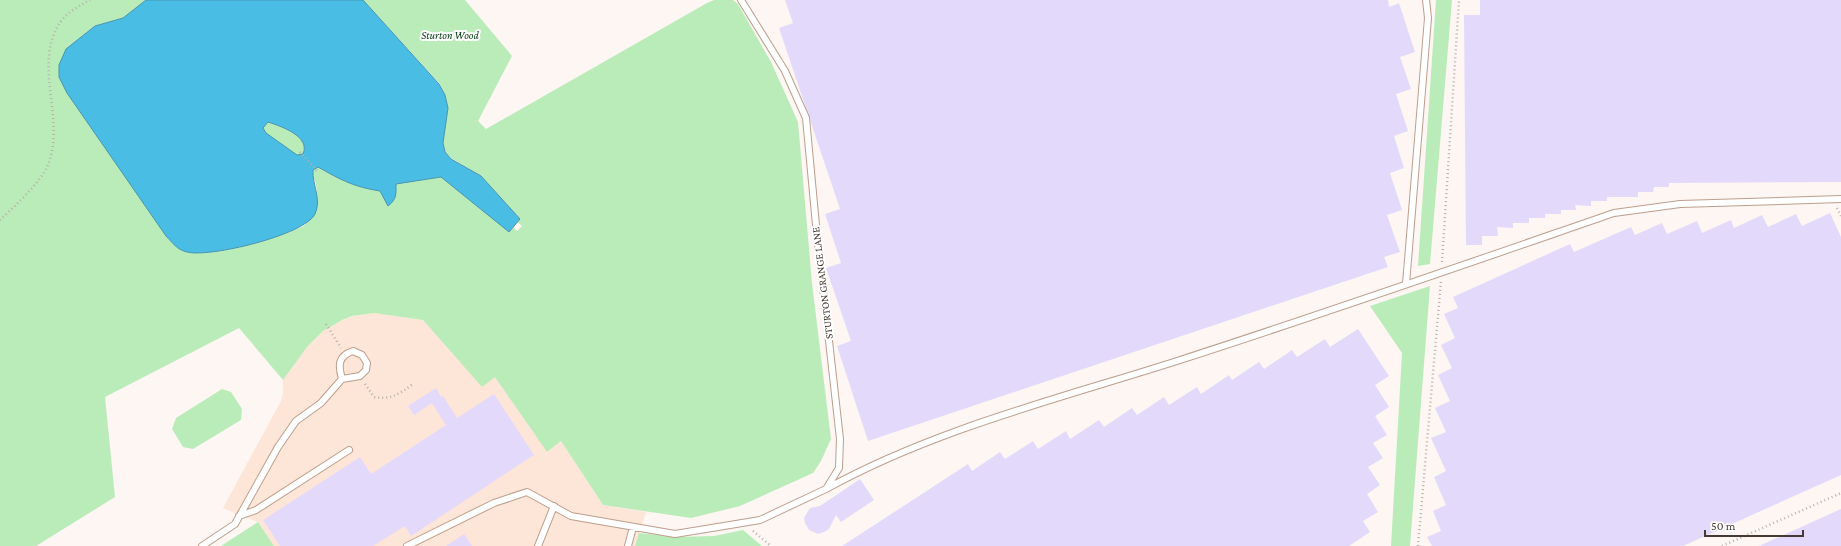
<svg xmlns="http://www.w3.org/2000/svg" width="1841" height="546" viewBox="0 0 1841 546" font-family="'Crimson Pro',serif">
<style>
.built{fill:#fde5d7}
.green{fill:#baecba}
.water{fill:#49bde4;stroke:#4895ae;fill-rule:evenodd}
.building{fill:#e3dafb}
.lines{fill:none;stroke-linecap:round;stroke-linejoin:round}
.lane-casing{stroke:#bd9e8c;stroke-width:8}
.path{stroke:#b9b0aa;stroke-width:2.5;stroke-dasharray:1 3;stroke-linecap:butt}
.lane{stroke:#fff;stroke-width:6}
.labels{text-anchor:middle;stroke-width:4;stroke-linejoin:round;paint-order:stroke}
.park-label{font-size:11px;font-style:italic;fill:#063a0f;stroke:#fff}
.street-label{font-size:11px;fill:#463931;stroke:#fff}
</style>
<rect width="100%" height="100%" fill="#fdf6f2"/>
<path class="built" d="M374,313L423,320L482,386L495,376L547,452L561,441L603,505L646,512L635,546H274L258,522L223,508L281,401L283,394V380L307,347L323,331L332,325L352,316Z"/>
<path class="green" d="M0,0H146L123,18L95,26L66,49L67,93L166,236C172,243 178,250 187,252C216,258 274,235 302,227C316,217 319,202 316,185C315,179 312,175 313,169L318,167C340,180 355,187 381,191L388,205L395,184L441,177L509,232L513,227L517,231L522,226L517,222L520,219L481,176L451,158L445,152L443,143L448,108L445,95L440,84L363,0H465L512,56L478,121L486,129L707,3L714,0H733L738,4L771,62L798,122L812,283L831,439L821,461L813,473L740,506L691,518L603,505L561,441L547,452L495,377L482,387L423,320L374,313L352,316L342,320L323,331L307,347L283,380L239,328L105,397L115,497L36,546H0Z
M1436,0H1452L1430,264L1418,266Z
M268,122C280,126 311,136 303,154L297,155L266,133L263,128Z
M1430,286L1410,546H1391L1402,353L1370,306Z
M222,389L231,392L242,409L241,420L193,449L183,447L172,429L176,418Z
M258,522L274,546H221Z
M743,530L762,546H635L639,533L677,537L714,536Z"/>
<path class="water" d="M146,0H363L439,84L445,95L448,108L443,143L445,152L451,159L481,176L520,219L509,232L441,177L396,184C396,194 397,199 388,206L380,191C354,187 341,180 318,167L313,170C312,185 322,199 315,214C305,235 209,258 187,252C177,250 172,242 166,236L67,93L59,77V65L66,49L95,26L123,18ZM268,122C280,126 311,136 303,154L297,155L266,133L263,128Z"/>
<path class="building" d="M785,0H1388L1389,7L1399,3L1415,52L1400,57L1411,89L1396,94L1408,131L1394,136L1404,168L1390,173L1402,210L1387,215L1400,252L1384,257L1388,267L868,441L837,346L851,341L826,268L841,263L825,214L840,209L779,28L793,23Z
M1480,0H1841V182L1669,183V187H1654L1653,192H1638V197H1607V201H1591V206L1575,205L1576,210H1561V214H1545V218H1529V223H1513V228L1497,227L1498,236H1482V245H1466L1464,15H1480Z
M1830,213L1841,237V475L1683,546H1432L1427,537L1441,531L1433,511L1446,505L1434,477L1446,471L1431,438L1446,432L1435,408L1450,401L1438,375L1452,368L1441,345L1455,338L1444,314L1458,308L1453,297L1570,244L1574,252L1631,227L1635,235L1662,223L1667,234L1697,221L1702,233L1731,220L1734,228L1762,215L1768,227L1796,214L1802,226Z
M1358,329L1389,376L1375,385L1389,407L1375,416L1387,435L1373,443L1383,458L1368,467L1380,485L1367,494L1378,512L1363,521L1370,532L1349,546H842L968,464L972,471L1000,452L1005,459L1033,441L1038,449L1066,431L1070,439L1099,420L1104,427L1132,408L1137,415L1164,397L1169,405L1197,387L1201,394L1229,375L1232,380L1259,362L1264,369L1292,350L1297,357L1325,339L1330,347Z
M436,388L441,397L443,396L457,418L494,394L534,455L411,536L405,526L373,546H280L263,520L360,457L371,474L446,425L432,403L414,415L408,406Z
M860,479L874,500L841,522L836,515L829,529L824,532L818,534L809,530L805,523L804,518L810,508L820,506Z
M1841,509V546H1759Z
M464,534L472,546H446Z"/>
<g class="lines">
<g class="lane-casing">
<path id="lane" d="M1406,284L1428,18L1426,0
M826,489C935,429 1058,399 1177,361C1323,314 1469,263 1614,213L1680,204L1841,199
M239,516L256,510L349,450
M202,546L235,524L278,447L296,421L321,403L342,379L360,376L366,370L367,363L362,355L353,351C338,356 338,365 342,379
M407,546L494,503L527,492L571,516L675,534L730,525L760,520L826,489L839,468L840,439L816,225L806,118L785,71L741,0
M538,546L554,506
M628,546L633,527"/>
</g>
<path class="path" d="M300,152L318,172
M1837,208L1841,216
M0,220C14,207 41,182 48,165C66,119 33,67 59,24C66,13 79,6 90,0
M1442,262L1459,0
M326,324L341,348
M365,384L374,397C391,400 399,394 413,384
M753,531L771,546
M1418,546L1441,281
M1722,546L1841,493"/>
<use href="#lane" class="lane"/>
</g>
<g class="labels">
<g class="park-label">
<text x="450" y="39">Sturton Wood</text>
</g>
<g class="street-label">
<text transform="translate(822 283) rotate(-97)" y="4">STURTON GRANGE LANE</text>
</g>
</g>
<path d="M1705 530v6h98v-6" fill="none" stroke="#463931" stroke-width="2"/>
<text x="1711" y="530" font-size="12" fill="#463931" stroke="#ffffff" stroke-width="3" paint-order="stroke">50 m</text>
</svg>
